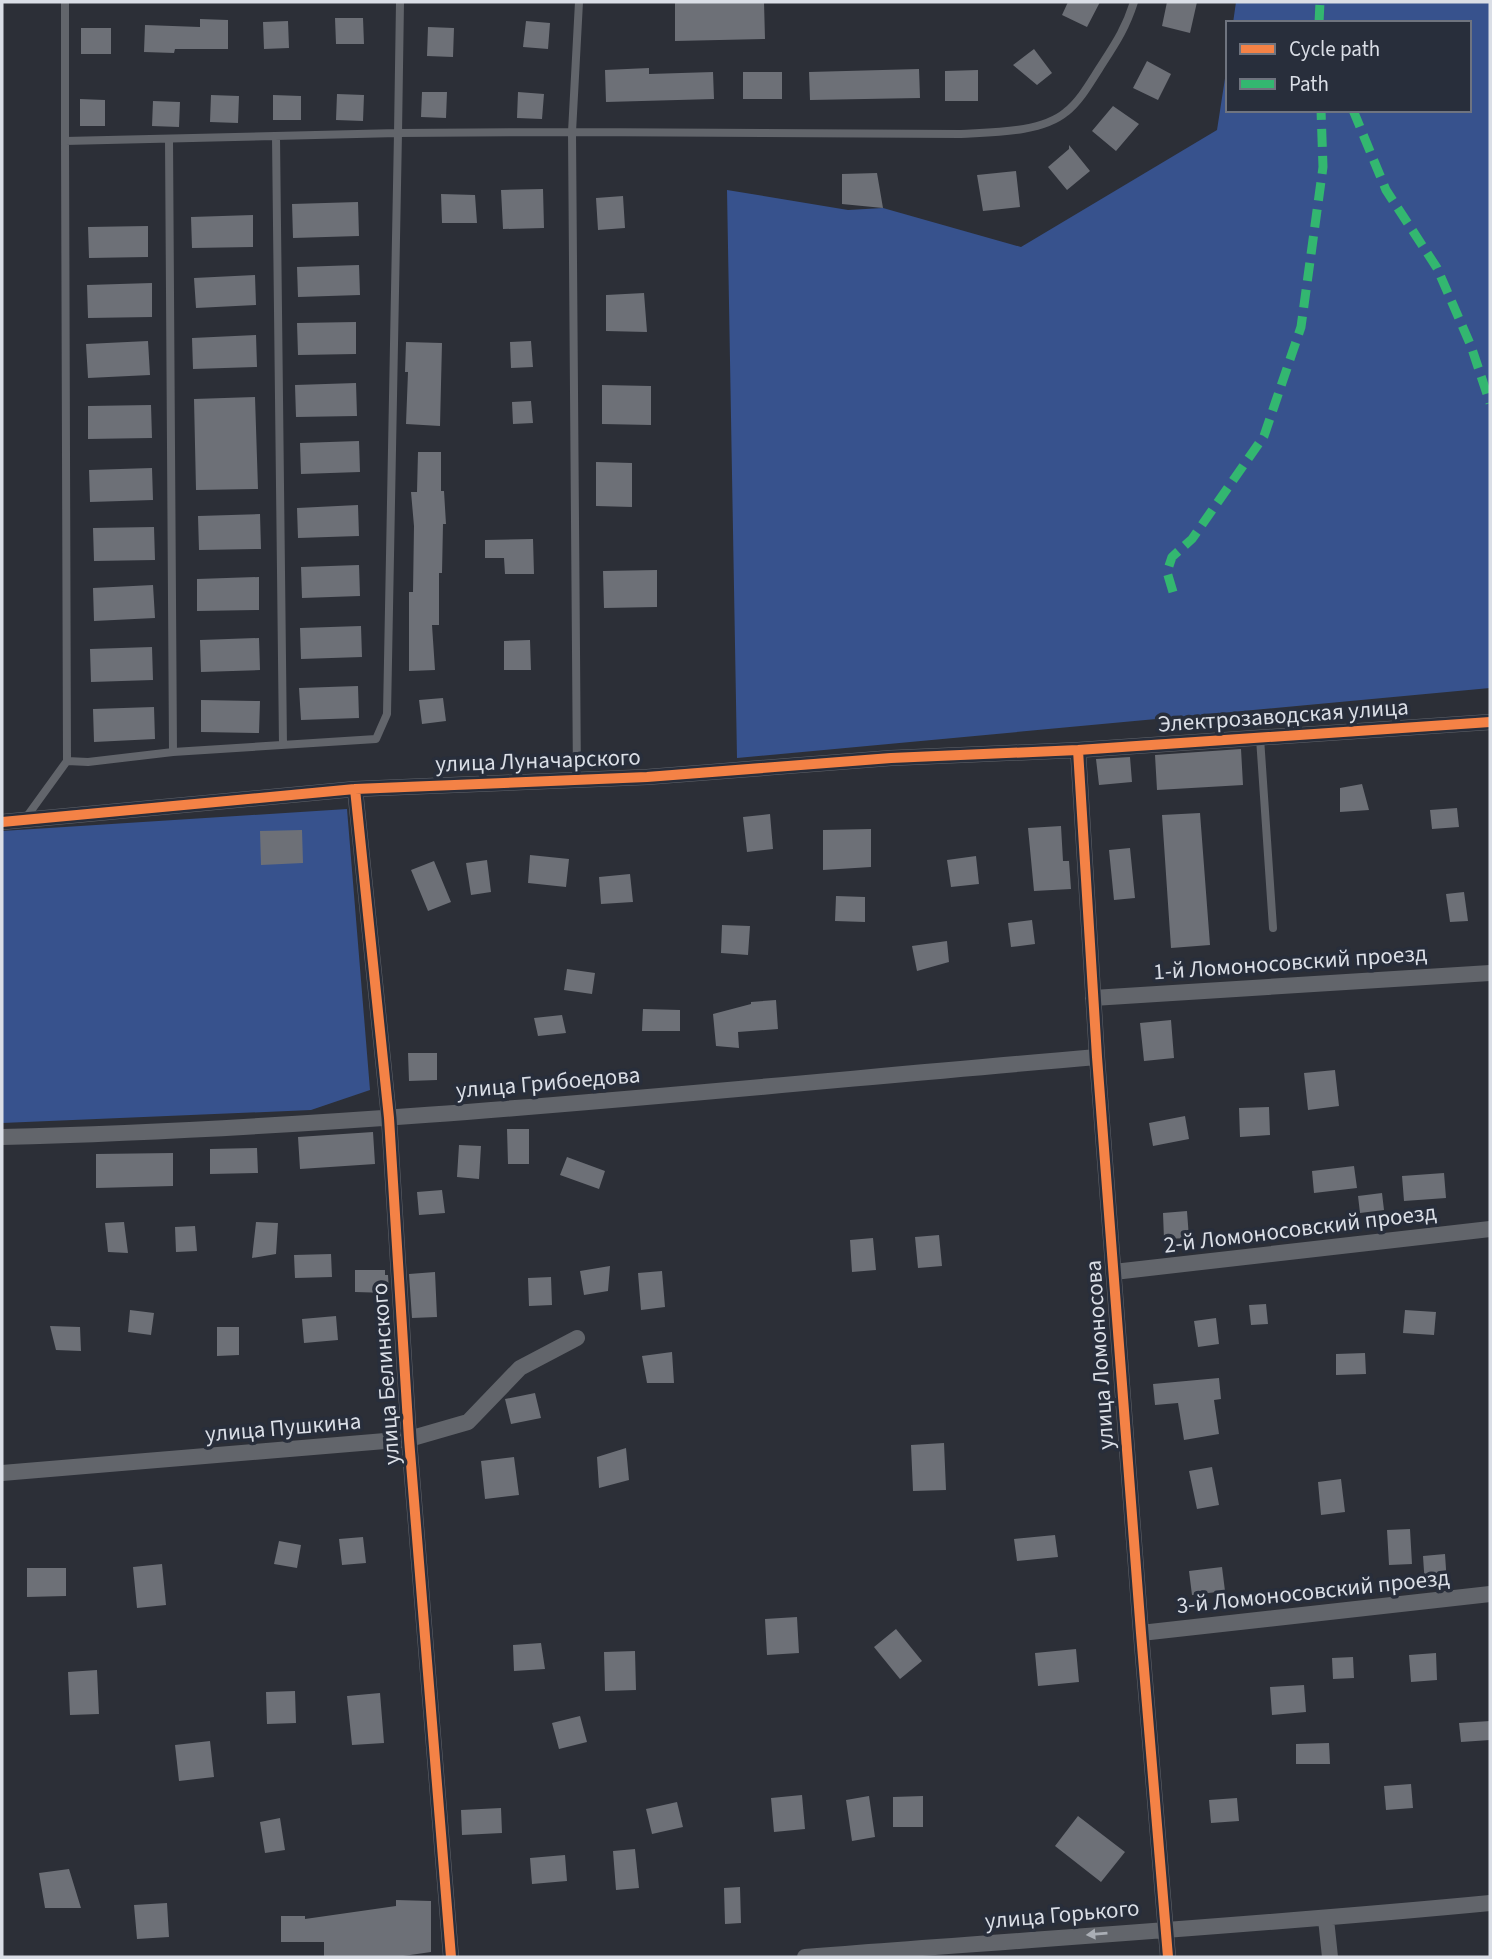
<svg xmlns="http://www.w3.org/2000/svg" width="1492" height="1959" viewBox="0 0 1492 1959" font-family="'Source Sans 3',sans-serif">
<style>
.forest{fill:#37528d}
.building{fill:#6d7077}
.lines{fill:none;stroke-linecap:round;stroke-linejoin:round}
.lane{stroke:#62656b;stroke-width:8}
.street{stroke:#62656b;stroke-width:16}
.quiet{stroke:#33b770;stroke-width:9;stroke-dasharray:18 9;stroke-linecap:butt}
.cycleway-casing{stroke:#282e3b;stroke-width:15}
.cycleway{stroke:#f48246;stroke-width:10}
.oneway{fill:#aaaeb5}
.labels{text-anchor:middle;stroke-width:7;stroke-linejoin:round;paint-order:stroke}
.street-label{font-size:23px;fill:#dadee6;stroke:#282e3b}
</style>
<rect width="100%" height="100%" fill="#2c2f37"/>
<path class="forest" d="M1236,2H1490V688L737,758L727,190L848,210L883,208L1021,247L1217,130L1228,59V110H1469V23H1233Z
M347,809L370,1090L311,1110L2,1123V831Z"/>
<path class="building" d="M675,2H764L765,39L675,41Z
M1068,2H1100L1087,27L1062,15Z
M1167,2H1197L1190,33L1162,26Z
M335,18H363L364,44H336Z
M200,19L228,20V49H175L174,53L144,52L145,25L200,27Z
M288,21L289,48L264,49L263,22Z
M526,21L550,23L548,49L523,47Z
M428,27L454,28L453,57L427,56Z
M81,28H111V54H81Z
M1034,49L1052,73L1037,85L1013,65Z
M1147,61L1171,74L1158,100L1133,88Z
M649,68V74L713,72L714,99L606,102L605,70Z
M919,69L920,98L810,100L809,72Z
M978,70V101H945V71Z
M743,72H782V99H743Z
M422,92H447L446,118L421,117Z
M518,92L544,94L542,119L517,118Z
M337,94L364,95L363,121L336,120Z
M211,95L239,96L238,123L210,122Z
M273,95L301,96V120H273Z
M80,99L105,100V126H80Z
M153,101L180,102L179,127L152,126Z
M1113,106L1139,124L1116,151L1092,131Z
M1069,145L1090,171L1067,190L1048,167L1069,149Z
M1016,171L1020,207L983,211L977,175Z
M877,173L883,208L842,204V174Z
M543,189L544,228L503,229L501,190Z
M441,194L475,195L477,223H442Z
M623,196L625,228L598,230L596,198Z
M358,202L359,236L293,238L292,204Z
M253,215V247L192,248L191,217Z
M148,226V257L89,258L88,227Z
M359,265L360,295L298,297L297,267Z
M255,275L256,305L196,308L194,278Z
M152,283V317L88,318L87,285Z
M644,293L647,332L606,331V295Z
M356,322V354L298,355L297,323Z
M256,335L257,367L193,369L192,338Z
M148,341L150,375L88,378L86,344Z
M531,341L533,367L511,368L510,342Z
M406,342L442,343L440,426L406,424L408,372H405Z
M356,383L357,416L296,417L295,385Z
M602,385L651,386V425L602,424Z
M255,397L258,489L196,490L194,399Z
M531,401L533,423L513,424L512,402Z
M151,405L152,438L88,439V406Z
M359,441L360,472L301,474L300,443Z
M418,452H441V491H444L446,524H443L442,573H439V625H432L435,670L409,671V592H413L414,526L411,492H417Z
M596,462L632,463V507L596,506Z
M152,468L153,500L90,502L89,470Z
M358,505L359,536L298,538L297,508Z
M260,514L261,549L199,550L198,516Z
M154,527L155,560L94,561L93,528Z
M533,539L534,574H505L504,558H485V540Z
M359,565L360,596L302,598L301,567Z
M657,570V607L604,608L603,571Z
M259,577V610L197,611V579Z
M153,585L155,618L94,621L93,588Z
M361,626L362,657L301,659L300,628Z
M259,638L260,670L201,672L200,640Z
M530,640L531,670H504V641Z
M152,647L153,680L91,682L90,649Z
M358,686L359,718L301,720L299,688Z
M443,698L446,721L422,724L419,700Z
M201,700L260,701L259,733L201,732Z
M154,707L155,739L94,742L93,709Z
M1241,749L1243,785L1157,790L1155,755Z
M1130,757L1132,782L1099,785L1096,759Z
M1362,784L1369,810L1340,812V788Z
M1457,808L1459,827L1432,829L1430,810Z
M1200,813L1210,945L1171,948L1162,815Z
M770,814L773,849L747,852L743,817Z
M1061,826L1063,861H1069L1071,889L1034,891L1028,828Z
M871,829V867L823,870V830Z
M302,830L303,863L261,865L260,831Z
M1130,848L1135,898L1114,900L1109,850Z
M530,855L569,859L566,887L528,883Z
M976,856L979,884L951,887L947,860Z
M487,860L491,892L471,895L466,863Z
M434,861L451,902L428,911L411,870Z
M630,874L633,902L601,904L599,877Z
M1464,892L1468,921L1450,922L1446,894Z
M836,896L865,897V922L835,921Z
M1032,920L1035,944L1011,947L1008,923Z
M722,925L750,926L748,955L721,953Z
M947,941L949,962L917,971L912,946Z
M567,969L595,973L592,994L564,990Z
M776,1000L778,1029L738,1032L739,1048L716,1046L713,1014L751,1004V1002Z
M643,1009L680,1010V1031H642Z
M562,1015L566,1033L538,1036L534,1018Z
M1171,1020L1174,1058L1144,1061L1140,1023Z
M408,1053H437V1080L409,1081Z
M1335,1070L1339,1106L1308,1110L1304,1073Z
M1269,1107L1270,1135L1240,1137L1239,1108Z
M1185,1116L1189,1139L1153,1146L1149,1123Z
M507,1129H529V1164H508Z
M373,1132L375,1164L300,1169L298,1137Z
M459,1145L481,1146L479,1179L457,1177Z
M257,1148L258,1173L210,1174V1149Z
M173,1153V1186L96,1188V1154Z
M567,1157L605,1171L599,1189L560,1175Z
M1354,1166L1357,1188L1314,1193L1312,1171Z
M1444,1173L1446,1198L1404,1201L1402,1176Z
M442,1190L445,1213L419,1215L417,1192Z
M1382,1193L1384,1210L1360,1213L1358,1196Z
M1187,1211L1189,1238L1164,1239L1163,1213Z
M124,1222L128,1253L108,1252L105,1223Z
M256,1222L278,1223L276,1254L252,1258Z
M195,1226L197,1251L176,1252L175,1227Z
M939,1235L942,1266L918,1268L915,1237Z
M873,1238L876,1270L852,1272L850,1240Z
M331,1254L332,1277L295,1278L294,1255Z
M610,1266L608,1291L584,1295L580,1271Z
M355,1270H385V1275H388L389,1293L355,1292Z
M662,1271L665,1307L641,1310L638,1273Z
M435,1272L437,1317L412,1318L409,1274Z
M551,1277L552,1305L529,1306L528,1278Z
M1266,1304L1268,1324L1251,1325L1249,1305Z
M130,1310L154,1313L151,1335L128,1332Z
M1405,1310L1436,1312L1434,1335L1403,1333Z
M336,1316L338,1340L304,1343L302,1319Z
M1216,1318L1219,1344L1198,1347L1194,1321Z
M50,1326L80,1327L81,1351L56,1350Z
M217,1327H239V1355L217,1356Z
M672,1352L674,1383H647L642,1356Z
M1365,1353L1366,1374L1336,1375V1354Z
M1219,1378L1221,1399L1214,1400L1219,1434L1184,1440L1178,1403L1155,1405L1153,1384Z
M535,1393L541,1418L511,1424L505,1399Z
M944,1443L946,1490L913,1491L911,1445Z
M626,1448L629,1480L599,1488L597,1457Z
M514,1457L519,1495L485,1499L481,1461Z
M1212,1467L1219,1505L1197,1509L1189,1471Z
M1341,1479L1345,1512L1321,1515L1318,1482Z
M1410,1529L1412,1564L1389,1565L1387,1530Z
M1055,1535L1058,1557L1017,1561L1014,1539Z
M363,1537L366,1563L342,1565L339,1539Z
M279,1541L301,1545L297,1568L274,1564Z
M1445,1554L1447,1584L1425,1586L1423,1556Z
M162,1564L166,1605L137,1608L133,1567Z
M1222,1567L1225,1591L1192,1595L1189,1571Z
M27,1568H66V1596L27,1597Z
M797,1617L799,1653L767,1655L765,1619Z
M896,1629L922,1661L900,1679L874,1647Z
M541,1643L545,1669L514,1671L513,1645Z
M1076,1649L1079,1682L1038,1686L1035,1653Z
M635,1651L636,1690L605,1691L604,1652Z
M1436,1653L1437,1680L1411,1682L1409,1655Z
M1353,1657L1354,1678L1333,1679L1332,1658Z
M97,1670L99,1714L70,1715L68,1672Z
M1304,1685L1306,1712L1272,1715L1270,1687Z
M295,1691L296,1723L267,1724L266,1692Z
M380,1693L384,1743L352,1745L347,1696Z
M580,1716L587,1742L559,1749L552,1723Z
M1490,1721V1740L1461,1742L1459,1723Z
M210,1741L214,1777L179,1781L175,1745Z
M1329,1743L1330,1764H1296V1744Z
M1411,1784L1413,1808L1386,1810L1384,1786Z
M802,1795L805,1829L774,1832L771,1798Z
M869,1796L875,1837L852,1841L846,1800Z
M923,1796V1827H893V1797Z
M1237,1798L1239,1821L1211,1823L1209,1800Z
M677,1802L683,1827L652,1834L646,1809Z
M501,1808L502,1833L462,1835L461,1810Z
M1078,1816L1125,1852L1101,1882L1055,1846Z
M280,1818L285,1850L265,1853L260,1822Z
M635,1849L639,1888L616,1890L613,1851Z
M565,1855L567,1881L532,1884L530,1858Z
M69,1869L81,1908H45L39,1873Z
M740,1887L741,1923L725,1924L724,1888Z
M396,1900L431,1901V1952L396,1957H324V1942H281V1916H305V1919L396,1906Z
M167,1903L169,1937L137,1939L134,1905Z"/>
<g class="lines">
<path class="lane" d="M400,2L398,133L572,132L579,2
M276,137L283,745
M169,139L173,752
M65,141V2
M1260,738L1273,928
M577,780L572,132L961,134C992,132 1041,133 1066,112C1080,101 1090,83 1099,69C1115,44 1125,30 1134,2
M25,819L67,761L65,141L398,133L387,714L376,739L173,752L88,762L67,761"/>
<path class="street" d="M1078,750L1097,1057L1141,1633L1168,1957
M355,789L389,1118L409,1439L451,1957
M2,822L355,789L647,777L891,758L1078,750L1490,722
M1093,998L1490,973
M2,1137C368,1128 733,1088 1097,1057
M1114,1272L1490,1229
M2,1473L409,1439L468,1422L520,1368L577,1338
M1141,1633L1490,1594
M1326,1919L1330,1957
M805,1957C1033,1939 1262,1925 1490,1903"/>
<path class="quiet" d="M1319,23L1320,2
M1353,110L1386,190L1437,268L1471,346L1490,403
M1173,592L1167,572L1172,557L1192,539L1264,436L1301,327L1323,167L1321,110"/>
<g class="cycleway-casing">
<path id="cycleway" d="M1078,750L1097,1057L1141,1633L1168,1957
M355,789L389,1118L409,1439L451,1957
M2,822L355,789L647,777L891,758L1078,750L1490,722"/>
</g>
<use href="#cycleway" class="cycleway"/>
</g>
<defs><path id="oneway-solid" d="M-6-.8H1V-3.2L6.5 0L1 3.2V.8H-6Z" transform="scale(1.75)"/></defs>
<use class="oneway" href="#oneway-solid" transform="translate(1097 1934) rotate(175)"/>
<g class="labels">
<g class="street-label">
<text transform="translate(1283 715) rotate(-4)" y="8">Электрозаводская улица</text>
<text transform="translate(538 760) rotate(-2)" y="8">улица Луначарского</text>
<text transform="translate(1290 962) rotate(-4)" y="8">1-й Ломоносовский проезд</text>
<text transform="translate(548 1082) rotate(-5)" y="8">улица Грибоедова</text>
<text transform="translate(1300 1228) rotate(-7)" y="8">2-й Ломоносовский проезд</text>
<text transform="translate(1099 1355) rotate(-94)" y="8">улица Ломоносова</text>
<text transform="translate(385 1374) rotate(-94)" y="8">улица Белинского</text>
<text transform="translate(283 1427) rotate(-5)" y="8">улица Пушкина</text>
<text transform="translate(1313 1591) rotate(-6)" y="8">3-й Ломоносовский проезд</text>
<text transform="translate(1062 1914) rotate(-5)" y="8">улица Горького</text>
</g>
</g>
<rect width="1492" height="1959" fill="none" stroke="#dadee6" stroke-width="7"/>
<rect x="1226" y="21" width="245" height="91" fill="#282e3b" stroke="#6f747f" stroke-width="2"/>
<rect x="1240" y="44" width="35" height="10" fill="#f48246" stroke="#6f747f" stroke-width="2"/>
<text x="1289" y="56" font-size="21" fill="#dadee6">Cycle path</text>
<rect x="1240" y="79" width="35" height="10" fill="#33b770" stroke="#6f747f" stroke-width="2"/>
<text x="1289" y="91" font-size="21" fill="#dadee6">Path</text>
</svg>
